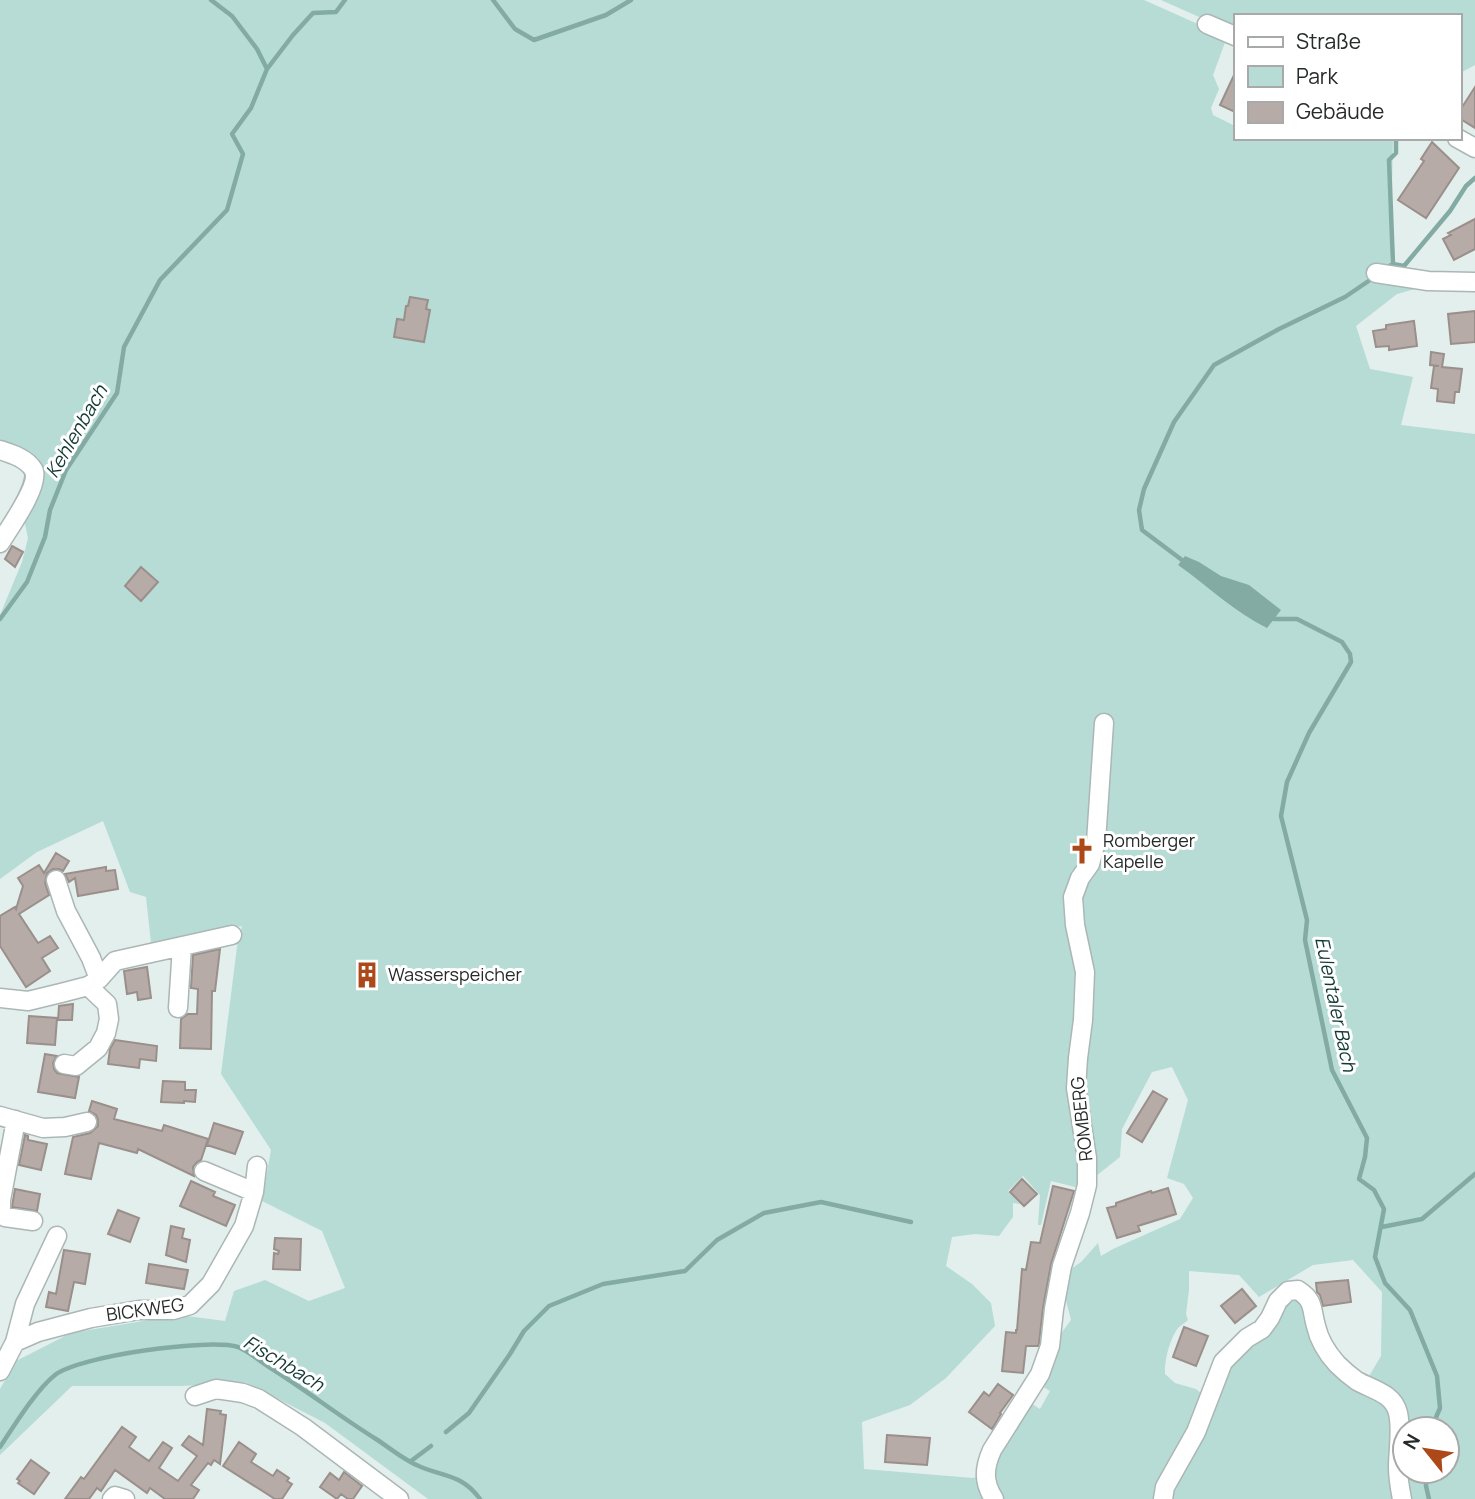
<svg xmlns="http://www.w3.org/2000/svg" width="1475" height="1499" viewBox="0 0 1475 1499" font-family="Manrope,sans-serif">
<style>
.green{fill:#b6dcd5;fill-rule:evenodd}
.water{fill:#83aba4}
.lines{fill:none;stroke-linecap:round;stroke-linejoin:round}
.stream{stroke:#83aba4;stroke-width:4.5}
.building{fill:#b6aba7;stroke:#9a8f8b;stroke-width:2}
.minor-casing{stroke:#abb7b5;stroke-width:21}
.minor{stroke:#fff;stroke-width:18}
.labels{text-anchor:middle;stroke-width:6;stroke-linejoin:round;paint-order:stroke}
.poi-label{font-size:18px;fill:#262a29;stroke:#fff;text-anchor:start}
.street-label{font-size:18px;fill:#262a29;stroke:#fff}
.water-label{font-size:19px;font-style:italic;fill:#123933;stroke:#fff}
</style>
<rect width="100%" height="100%" fill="#e2efec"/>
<path class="green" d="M0,0H1144L1227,37L1213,75L1219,89L1211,108L1213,115L1235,126V138H1393L1390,279L1429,285L1397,294L1356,326L1370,369L1413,377L1401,425L1475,434V1499H428L325,1423L245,1382L182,1386H72L0,1455V1389L16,1361L71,1333L179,1315L225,1321L234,1291L265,1280L309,1301L345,1288L322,1231L262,1201L271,1150L221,1074L237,947L242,926L151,943L146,897L130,892L103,821L37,852L0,879V615L22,562L28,538L23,515L44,478L38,458L0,444ZM1172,1067L1188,1100L1167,1178L1184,1184L1193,1198L1180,1219L1113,1249L1101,1256L1098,1243L1081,1262L1071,1269L1064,1293L1071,1320L1052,1346L1037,1383L1050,1391L1040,1409L1026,1400L982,1475L973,1478L864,1469L862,1422L910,1405L946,1378L995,1326L991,1303L972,1284L946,1266L952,1237L975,1234L999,1236L1013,1217V1203L1020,1204L1008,1191L1023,1176L1040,1195L1038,1225H1041L1051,1181L1083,1189L1091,1180L1120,1157L1122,1129L1152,1072ZM1353,1260L1382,1292L1381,1356L1368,1378C1359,1373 1329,1358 1324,1352C1312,1337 1313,1300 1290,1298L1226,1368L1203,1395L1196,1389L1175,1383L1165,1374C1164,1361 1170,1338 1178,1328C1181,1325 1185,1323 1188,1320L1186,1314L1189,1290V1271L1239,1275L1259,1297L1313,1265ZM1405,1429H1447V1471H1405Z
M1161,0H1475V65L1462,72L1459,77V16H1235V33Z"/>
<path class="water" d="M1185,556L1199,562L1221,576L1249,585L1281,610L1267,628C1234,612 1208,586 1178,565Z"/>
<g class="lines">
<path class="stream" d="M211,0L232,16L257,49L267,69
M493,0L515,29L534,40L606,15L631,0
M1393,264L1389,160L1396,153V138
M1384,269L1393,264L1404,266L1450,211L1466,186L1475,178
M1186,563L1142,530L1139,510L1144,489L1174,422L1214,365L1279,329L1345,297L1373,278
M1270,616L1274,619H1297L1342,642L1350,654L1351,662L1309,733L1287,782L1281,816L1307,920L1305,940L1332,1070L1367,1138L1365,1157L1359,1179L1374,1190L1384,1209L1375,1257L1385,1283L1410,1310L1437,1376L1440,1408L1431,1429
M0,619L27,582L45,537L50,510L66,470L117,393L124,347L160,280L227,210L243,154L232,134L251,108L267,69L293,35L313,13L336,12L345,0
M1382,1227L1422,1219L1475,1174
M446,1432L469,1413L510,1354L524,1331L549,1306L603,1284L685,1271L717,1240L764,1213L821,1202L911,1222
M0,1447C14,1426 36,1390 55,1375C79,1356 208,1338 238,1347C248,1351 260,1361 269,1367C306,1390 339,1416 376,1439C390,1448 405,1461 421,1467C445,1477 463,1475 480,1499
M411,1461L431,1446
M1426,1471V1486L1429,1499"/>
</g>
<path class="building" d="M1235,73V112L1220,105Z
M1475,87V128L1459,118V112Z
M1432,142L1459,168L1426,218L1398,200L1424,161L1421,159Z
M1475,219V249L1454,260L1443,239L1451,235L1448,233Z
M410,297L428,300L426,309L430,310L424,342L394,337L397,319L404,320L406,306H408Z
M1475,311V342L1451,344L1448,314Z
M1414,321L1417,346L1389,350V346L1376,347L1373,331L1386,329V325Z
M1431,352L1444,354L1442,367L1462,369L1459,392H1455L1454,403L1437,401L1438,389L1431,388L1434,366H1439L1430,365Z
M12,546L23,552L15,567L5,559Z
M141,567L158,582L141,601L125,586Z
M56,853L69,861L63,871L59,869H53L47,873L45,883L49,895L19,914L38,943L50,936L58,948L42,958L50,971L26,987L0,946V916L15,907L16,909L23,886L18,878L39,865L44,873Z
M106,867V871L115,870L118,889L78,896L75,878L69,882L65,874Z
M220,949L215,991H212L211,1049L180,1048L181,1019L188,1014H197L198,989L191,988L193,955Z
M147,967L151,998L138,1000L137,992L127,994L124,971Z
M361,968H374V981H361Z
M73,1004L72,1020H58L59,1006Z
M29,1016L57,1018L55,1045L27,1043Z
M115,1040L157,1046L156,1061L140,1059L139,1068L108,1064L110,1049Z
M45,1054L57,1056L53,1063L54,1069L57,1073L79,1077L75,1098L38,1092Z
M163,1081L185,1082V1090H196L195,1102L184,1101V1103L161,1102Z
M1153,1091L1167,1099L1142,1142L1127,1133Z
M92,1101L117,1109L114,1119L162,1131L164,1125L208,1139L201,1160L197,1162L193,1167L194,1176L138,1149L137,1153L99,1143L91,1179L65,1174L73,1137L90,1133L98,1126V1120L96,1115L89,1111Z
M214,1123L243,1132L235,1154L207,1145Z
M25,1135L28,1136V1140L47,1144L41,1170L19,1165Z
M1022,1179L1037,1194L1024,1206L1010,1192Z
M191,1181L215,1192L213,1196L235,1205L226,1226L180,1206Z
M1053,1186L1074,1191L1051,1264L1043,1308L1039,1343L1038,1346H1026L1023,1373L1002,1371L1006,1332L1016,1333V1330H1017L1022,1269L1026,1270L1031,1242L1040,1243Z
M1168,1188L1176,1214L1138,1226L1140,1231L1117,1238L1107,1208L1116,1206V1203L1151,1191L1152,1193Z
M15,1189L40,1194L37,1211L12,1207Z
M118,1210L139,1218L130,1242L108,1234Z
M171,1226L184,1229L182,1238L190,1240L186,1262L166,1255Z
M275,1238L301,1239L300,1270L273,1269L274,1253L278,1254L279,1251L274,1249Z
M64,1250L90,1254L85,1284L74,1282L68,1311L46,1307L49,1292L56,1294Z
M149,1264L188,1270L184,1289L146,1283Z
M1348,1280L1351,1302L1323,1306L1320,1295L1317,1292L1316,1283Z
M1242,1289L1256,1306L1235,1323L1221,1306Z
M1184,1327L1208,1336L1196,1366L1173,1357Z
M998,1384L1013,1395L1000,1413L1001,1414L992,1429L969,1412L984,1392L989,1396Z
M207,1409L221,1411L220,1414L226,1415L220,1464L214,1460L211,1465L208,1463L191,1485L199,1490L193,1499H165L150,1488L147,1493L115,1470L101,1491L97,1488L89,1499H65L81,1477L84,1479L122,1427L136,1437L129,1447L149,1461L163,1442L172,1448L159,1468L178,1481L197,1456L182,1445L189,1436L203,1445Z
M887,1435L930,1438L927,1465L885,1462Z
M239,1442L256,1454L251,1462L273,1476L277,1470L289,1478L287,1481L292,1484L282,1499H275L223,1466Z
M31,1460L49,1473L34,1494L18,1483L20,1481L17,1479Z
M344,1472L362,1486L353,1499H348L341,1494L337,1499L320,1487L330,1473L339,1480Z"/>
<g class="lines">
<g class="minor-casing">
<path id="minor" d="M1207,24L1235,36
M1457,138L1475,148
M1376,273L1428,281L1475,282
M0,450C12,454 26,458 33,469C42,483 8,530 0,543
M56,880L66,911L91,958L99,979
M0,998L28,1001L61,993L88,986L99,979L115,961L232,935
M178,1008L182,946
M64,1064L76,1066L98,1048L106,1033L109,1019L107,1004L88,986
M0,1116L43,1128L65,1127L87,1122
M16,1120L1,1200V1214L5,1217L33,1221
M204,1171L254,1192
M15,1342L25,1304L57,1236
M0,1371L15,1342L38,1332L91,1318L139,1310H173L190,1305L211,1284L244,1226L254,1192L257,1166
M195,1396L216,1389L243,1393L259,1399L303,1427L399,1499
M112,1499L115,1496L125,1499
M994,1499C983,1482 984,1468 992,1450L1040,1374L1050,1346L1054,1309L1062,1266L1080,1213L1087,1185V1158L1076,1088L1078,1058L1083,1020L1085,972L1075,925L1073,897L1080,878L1090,864L1096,842L1104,723
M1163,1499L1165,1487L1196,1432L1223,1362L1247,1338L1262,1329L1270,1318L1278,1301L1288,1291L1298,1290C1315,1301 1311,1309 1316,1326C1319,1340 1328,1354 1337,1364C1343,1370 1350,1376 1357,1381C1373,1390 1393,1393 1398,1413C1402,1430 1398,1450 1398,1467C1398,1478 1400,1489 1402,1499"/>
</g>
<use href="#minor" class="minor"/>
</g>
<defs>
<g id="church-bare" transform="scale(2.1)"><path d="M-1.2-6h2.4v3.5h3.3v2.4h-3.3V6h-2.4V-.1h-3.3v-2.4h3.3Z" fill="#ad4819" stroke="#fff" stroke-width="2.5" paint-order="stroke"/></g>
<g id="building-bare" transform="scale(2.1)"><path d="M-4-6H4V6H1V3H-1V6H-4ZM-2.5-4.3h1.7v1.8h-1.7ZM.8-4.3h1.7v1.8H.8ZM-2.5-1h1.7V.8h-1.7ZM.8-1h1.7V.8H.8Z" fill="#ad4819" stroke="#fff" stroke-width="2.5" paint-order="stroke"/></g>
</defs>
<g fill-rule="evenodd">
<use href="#church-bare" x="1082" y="851"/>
<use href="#building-bare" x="367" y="975"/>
</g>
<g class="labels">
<g class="poi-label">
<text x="1103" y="847">Romberger<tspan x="1103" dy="21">Kapelle</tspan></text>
<text x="388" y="981">Wasserspeicher</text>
</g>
<g class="street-label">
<text transform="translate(1082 1119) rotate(-96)" y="6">ROMBERG</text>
<text transform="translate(145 1310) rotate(-8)" y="6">BICKWEG</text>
</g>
<g class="water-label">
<text transform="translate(76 431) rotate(-60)" y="7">Kehlenbach</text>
<text transform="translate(1336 1004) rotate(78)" y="7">Eulentaler Bach</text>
<text transform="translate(284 1363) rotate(31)" y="7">Fischbach</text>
</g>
</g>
<rect x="1234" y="14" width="228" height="126" fill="#ffffff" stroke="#a8aaa9" stroke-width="2"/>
<rect x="1248" y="37" width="35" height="10" fill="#ffffff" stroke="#a8aaa9" stroke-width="2"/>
<text x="1296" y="49" font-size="21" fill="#262a29">Straße</text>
<rect x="1248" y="66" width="35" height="21" fill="#b6dcd5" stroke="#a8aaa9" stroke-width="2"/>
<text x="1296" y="84" font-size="21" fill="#262a29">Park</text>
<rect x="1248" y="102" width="35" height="21" fill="#b6aba7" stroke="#a8aaa9" stroke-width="2"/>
<text x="1296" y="119" font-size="21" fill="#262a29">Gebäude</text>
<g transform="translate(1426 1450) rotate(300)"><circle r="33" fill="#ffffff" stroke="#a8aaa9" stroke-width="2"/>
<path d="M0-5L12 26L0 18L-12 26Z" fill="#ad4819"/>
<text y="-10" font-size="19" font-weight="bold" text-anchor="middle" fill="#262a29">N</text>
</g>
</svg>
